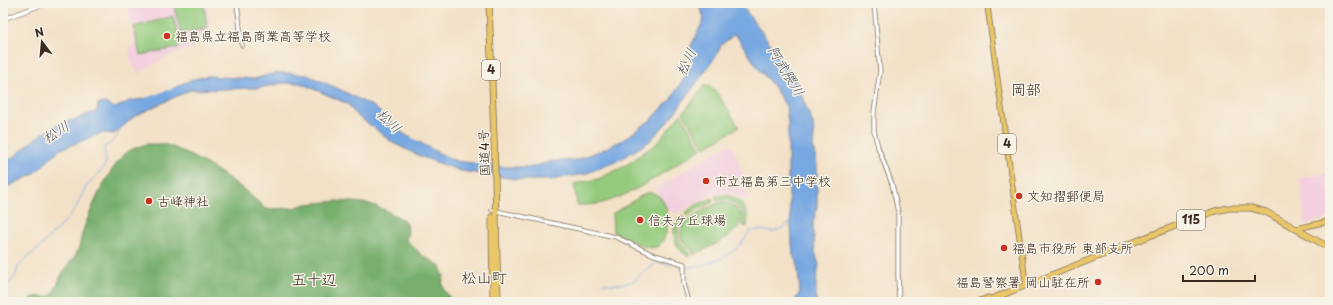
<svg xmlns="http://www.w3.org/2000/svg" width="1333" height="305" viewBox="0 0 1333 305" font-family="'Playpen Sans','Klee One',sans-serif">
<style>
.built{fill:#f3cfdf}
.green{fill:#93ca7c;stroke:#677a4d}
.forest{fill:#76ae6c;stroke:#586c45}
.water{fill:#78a8e2;stroke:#5a6980}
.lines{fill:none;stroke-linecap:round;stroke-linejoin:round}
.stream{stroke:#78a8e2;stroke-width:1}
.river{stroke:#78a8e2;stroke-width:4.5}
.minor-casing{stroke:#7b6a59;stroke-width:5}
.major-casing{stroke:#7b6a59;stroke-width:6}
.highway-casing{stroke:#7b6a59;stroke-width:7}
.minor{stroke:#fff;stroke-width:3.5}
.major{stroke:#e9c769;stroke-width:4.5}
.highway{stroke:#e9c769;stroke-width:5.5}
.poi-dot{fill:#c8321e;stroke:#f7f3e8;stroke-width:1.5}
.labels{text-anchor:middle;stroke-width:3;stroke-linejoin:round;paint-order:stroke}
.shield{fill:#f7f3e8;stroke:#73665b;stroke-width:1}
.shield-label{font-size:12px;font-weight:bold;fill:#3b2a1e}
.poi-label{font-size:13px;fill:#3b2a1e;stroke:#f7f3e8;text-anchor:start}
.street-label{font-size:13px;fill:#3b2a1e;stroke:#f7f3e8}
.water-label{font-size:14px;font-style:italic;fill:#505663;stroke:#f7f3e8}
.quarter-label{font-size:15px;fill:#3b2a1e;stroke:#f7f3e8}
</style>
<rect width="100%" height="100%" fill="#f7f3e8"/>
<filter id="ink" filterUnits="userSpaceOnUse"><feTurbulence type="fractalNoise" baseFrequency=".025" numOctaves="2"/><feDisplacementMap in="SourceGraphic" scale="8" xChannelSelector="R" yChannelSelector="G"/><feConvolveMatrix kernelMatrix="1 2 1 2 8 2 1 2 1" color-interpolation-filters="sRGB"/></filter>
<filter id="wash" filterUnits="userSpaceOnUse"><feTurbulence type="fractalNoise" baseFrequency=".012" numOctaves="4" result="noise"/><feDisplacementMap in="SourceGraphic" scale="16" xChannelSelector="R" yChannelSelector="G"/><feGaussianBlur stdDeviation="0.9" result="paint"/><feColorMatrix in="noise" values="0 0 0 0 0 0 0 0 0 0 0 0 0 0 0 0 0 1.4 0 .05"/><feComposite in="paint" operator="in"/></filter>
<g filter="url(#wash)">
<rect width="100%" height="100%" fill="#f3e1c7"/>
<path class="built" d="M130,3H207L210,33L192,39V48L181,51L164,58L138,74L130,59L129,49L135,43L128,5Z
M729,144L734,149L743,173L748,198L745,201L730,193H714L677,213L670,212L655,188Z
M1330,174V218L1305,224L1300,178L1301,177Z"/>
<path class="green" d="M173,3H204L207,29C198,31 190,31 181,33Z
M173,16L180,41L178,48L140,55L134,27Z
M706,84L717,93L739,127L704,148L683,113Z
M681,114L701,149C673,166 634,195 602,203C594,205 586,205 577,205L574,184L598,179L625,166L657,143Z
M646,193C671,189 674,234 658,246C646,254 626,235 613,232L612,214Z
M721,195C739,195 750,209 747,227L742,225C745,209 733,197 717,201L716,196Z
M712,198L713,202L699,209L687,216L685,213L696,205Z
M718,203C725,202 731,203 736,208C756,230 708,247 694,255L692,251L694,250C688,248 683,244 681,237C680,232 682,226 685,222C690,217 711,206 718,203Z
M681,215L684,219C674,230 677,244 690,252L688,256C672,247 669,228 681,215Z"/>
<path class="forest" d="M146,144C151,144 157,144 162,144C170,145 178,149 185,153C215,167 242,186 266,209L293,208L306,204L337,201L354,202L370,204L385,210L399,217L407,224L408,232L406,240L423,256L439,265L444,276L442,284L444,290L453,302H26C37,291 44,301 53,294C57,285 61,274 67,266C71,261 75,258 77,251C80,246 81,239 82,234C90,210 106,173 124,155C130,149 138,147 146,144Z"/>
<path class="water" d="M699,3H740L770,43L796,82L813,124L814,135L813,148L817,163V207L813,223L815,252L819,265L816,282V302H794L800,292L797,261L793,256L792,242L788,178V124L786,106L773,86L758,68L735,34L721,45L716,56L671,118L650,141L621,159L585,174L550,180H521L461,171L422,157L393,143L373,127L356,115L348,104L300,83H282L259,88L190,90L135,116L114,134L102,133L59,150L34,174L9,186H3V161L14,157L37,137L56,125L76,119L97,111L98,104L105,103L115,108L129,101L161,96L181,84L197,78L208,76L254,79L275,73H289L307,75L337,88L374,107L404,134L441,154L456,161L504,167H532L553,161L577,160L604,149L623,140L652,119L671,99L684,78L691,64V46L704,19Z"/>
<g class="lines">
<path class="stream" d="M686,268C708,265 732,257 745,239C747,236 748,233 750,231L761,230L772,232L779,230L792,222
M603,283L611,284H622L634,281L643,272L652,267L654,264L658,262L682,268
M3,290L15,277L18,267L27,257L38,249L70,216L76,207L86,187L104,167L106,162L104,147L110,144L119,133L118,131"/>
<path class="river" d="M149,99L174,90"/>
</g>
</g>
<g filter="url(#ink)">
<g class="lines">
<g class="minor-casing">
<path id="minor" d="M237,3L242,45
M874,3L880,71L874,112V131L878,147L892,184L898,212V276L899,302
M3,19L47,3
M492,210L616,237L652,254L684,264V284L689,302"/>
</g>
<g class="major-casing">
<path id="major" d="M987,3L1026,285
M1295,229L1330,221"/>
</g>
<g class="highway-casing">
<path id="highway" d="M489,3L494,137L498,302
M492,217L493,302
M978,302L988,298
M984,302L1157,233L1215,211L1229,208H1251L1266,212L1330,248"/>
</g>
<use href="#minor" class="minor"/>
<use href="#major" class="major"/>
<use href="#highway" class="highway"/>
</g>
</g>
<g class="poi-dot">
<circle cx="167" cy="36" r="4"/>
<circle cx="706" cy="181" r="4"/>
<circle cx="1019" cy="196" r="4"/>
<circle cx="149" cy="201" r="4"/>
<circle cx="640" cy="220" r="4"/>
<circle cx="1004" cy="248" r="4"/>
<circle cx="1098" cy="282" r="4"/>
</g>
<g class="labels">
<g class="shield">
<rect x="482" y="60" width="18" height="20" rx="3"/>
<rect x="998" y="134" width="18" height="20" rx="3"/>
<rect x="1177" y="210" width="28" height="20" rx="3"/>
</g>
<g class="shield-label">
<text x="491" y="74">4</text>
<text x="1007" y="148">4</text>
<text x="1191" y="224">115</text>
</g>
<g class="poi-label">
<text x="175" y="41">福島県立福島商業高等学校</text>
<text x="714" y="186">市立福島第三中学校</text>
<text x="1027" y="201">文知摺郵便局</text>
<text x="157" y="206">古峰神社</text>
<text x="648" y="225">信夫ケ丘球場</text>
<text x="1012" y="253">福島市役所 東部支所</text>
<text x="1090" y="287" text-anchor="end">福島警察署 岡山駐在所</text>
</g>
<g class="street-label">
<text transform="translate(484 153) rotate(-92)" y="5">国道4号</text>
</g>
<g class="water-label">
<text transform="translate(686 62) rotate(-65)" y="5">松川</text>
<text transform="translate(786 71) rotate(59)" y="5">阿武隈川</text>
<text transform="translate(389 121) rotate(44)" y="5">松川</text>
<text transform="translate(56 132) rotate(-32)" y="5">松川</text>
</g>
<g class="quarter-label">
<text x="1026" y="95">岡部</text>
<text x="484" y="283">松山町</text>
<text x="314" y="285">五十辺</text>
</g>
</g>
<rect width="1333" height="305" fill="none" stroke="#f7f3e8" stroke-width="16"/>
<g transform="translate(42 42) rotate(344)" stroke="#f7f3e8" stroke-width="3" paint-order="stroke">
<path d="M0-3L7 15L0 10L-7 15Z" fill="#3b2a1e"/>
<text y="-6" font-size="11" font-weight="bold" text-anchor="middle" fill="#3b2a1e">N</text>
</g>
<path d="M1183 275v6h72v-6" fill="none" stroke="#3b2a1e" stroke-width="2"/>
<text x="1189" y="275" font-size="12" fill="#3b2a1e" stroke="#f7f3e8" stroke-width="3" paint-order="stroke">200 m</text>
</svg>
